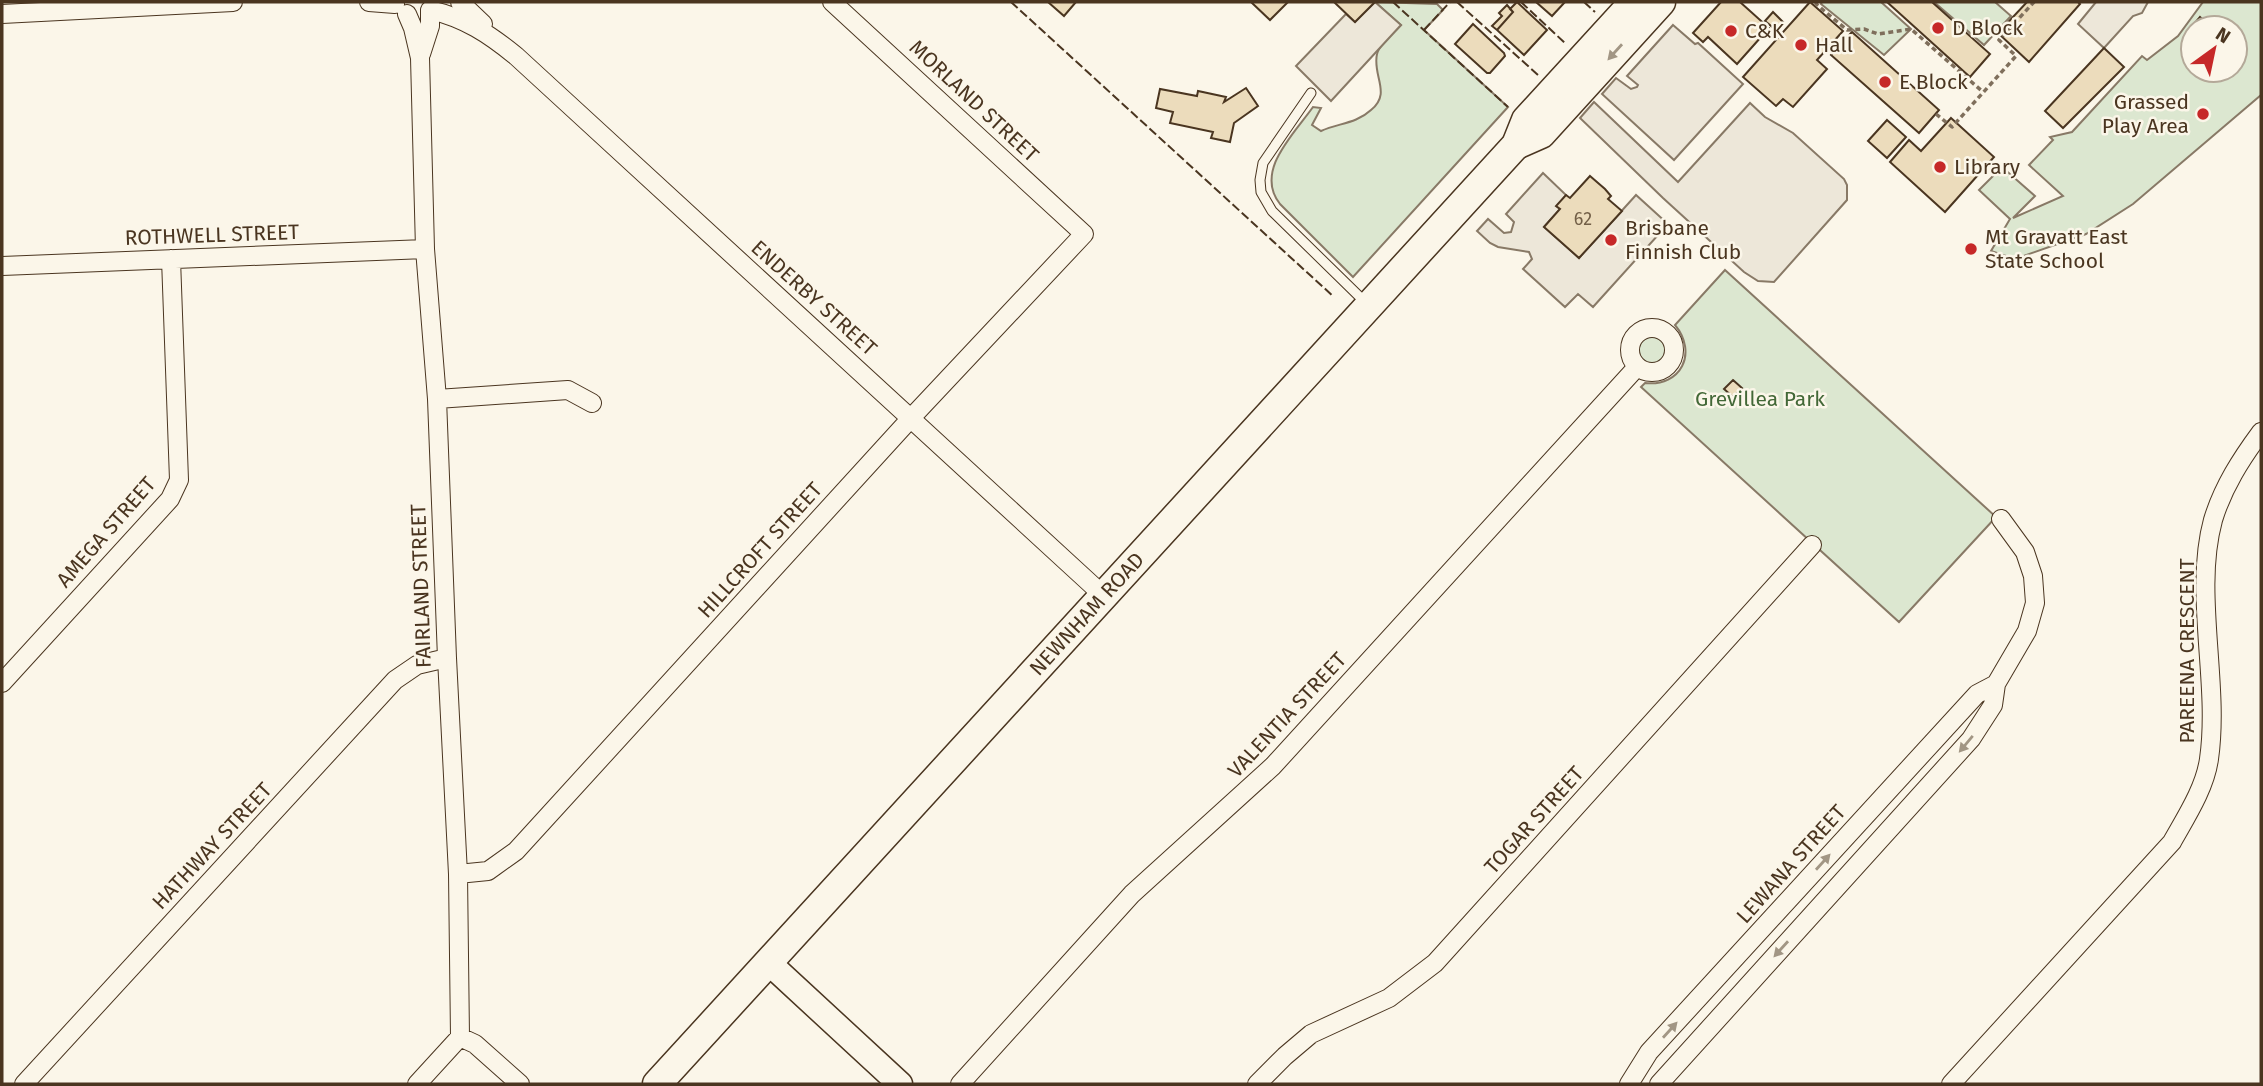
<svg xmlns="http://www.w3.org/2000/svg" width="2263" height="1086" viewBox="0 0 2263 1086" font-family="'Fira Sans',sans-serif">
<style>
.green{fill:#dce7d0;stroke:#887966;stroke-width:2;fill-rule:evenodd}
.parking{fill:#ede7d9;stroke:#887966;stroke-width:2}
.building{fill:#ecdcbc;stroke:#4a3520;stroke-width:2}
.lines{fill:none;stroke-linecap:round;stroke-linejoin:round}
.lane-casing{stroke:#4a3520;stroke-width:11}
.street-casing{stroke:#4a3520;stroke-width:20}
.secondary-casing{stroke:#4a3520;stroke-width:27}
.primary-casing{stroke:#4a3520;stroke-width:31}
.path{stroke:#7f6f5c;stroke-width:3.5;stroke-dasharray:5 3.5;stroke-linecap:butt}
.lane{stroke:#fbf6e9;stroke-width:9}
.street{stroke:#fbf6e9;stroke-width:18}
.secondary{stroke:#fbf6e9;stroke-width:24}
.primary{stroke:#fbf6e9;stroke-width:28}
.fence{stroke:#4a3520;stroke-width:2;stroke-dasharray:9 3.5;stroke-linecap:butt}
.oneway{fill:#a29684}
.poi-dot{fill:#c62828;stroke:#fbf6e9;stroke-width:2.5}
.labels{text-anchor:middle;stroke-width:5;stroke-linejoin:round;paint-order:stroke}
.number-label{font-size:18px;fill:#725f47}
.poi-label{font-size:21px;fill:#4a3520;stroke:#fbf6e9;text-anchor:start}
.street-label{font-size:21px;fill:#4a3520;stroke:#fbf6e9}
.park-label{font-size:21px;fill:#436837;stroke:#fbf6e9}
</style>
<rect width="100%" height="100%" fill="#fbf6e9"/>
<path class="green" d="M1375,2L1437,4L1443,10L1424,30L1508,107L1353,277L1280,204C1254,171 1294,134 1313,107L1321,108L1312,125L1321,131C1338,123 1356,124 1371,110C1392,93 1372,76 1377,54C1379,44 1394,33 1401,25Z
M1822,2H1881L1911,29L1884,55L1821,4Z
M1934,2H1995L2011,16L1984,45Z
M2203,2H2261V95L2133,204L2086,234L2015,259L1991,251L2010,219L1979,190L2002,167L2035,196L2013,218L2063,196L2029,165L2053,140L2050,137L2072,132L2142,56L2147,60L2178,36ZM2193,28H2235V70H2193Z
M1725,270L1996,517L1899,622L1641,387L1645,383C1681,387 1698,353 1675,325Z
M1638 350a14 14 0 1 1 28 0a14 14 0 1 1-28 0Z"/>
<path class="parking" d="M1375,2L1401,25L1331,101L1296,66L1346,14L1355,22Z
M2096,2H2148L2142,13L2133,16L2104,48L2078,24Z
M1673,25L1695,44L1698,43L1743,84L1674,160L1602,94L1616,78L1631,89L1637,87L1638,85L1627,76Z
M1594,102L1678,182L1750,103L1765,117L1793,133L1844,179L1847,185V200L1774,282L1758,281L1744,272L1663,198L1580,118Z
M1543,173L1566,195L1557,206L1560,209L1544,227L1579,258L1636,195L1668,224L1593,307L1578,294L1565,307L1523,269L1532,259L1529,252L1498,247L1490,243L1477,231L1488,219L1504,233L1511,232L1514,222L1506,214Z"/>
<path class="building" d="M1048,2H1076L1064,16Z
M1251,2H1288L1270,20Z
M1334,2H1375L1355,22Z
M1517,2L1547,30L1524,55L1497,30L1513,12L1510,9Z
M1536,2H1565L1552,16Z
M1721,2H1740L1769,28L1737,64L1708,37L1703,42L1693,33Z
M1810,2L1843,31L1817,60L1827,69L1793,107L1783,99L1776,106L1743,77Z
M1887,2H1932L1990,54L1970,77Z
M2027,2H2078L2080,4L2029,62L1998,33Z
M1507,5L1513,12L1497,30L1492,26L1502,16L1499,13Z
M1773,12L1783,22L1776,30L1765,21Z
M2200,17L2212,28H2193V35L2188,31Z
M1473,24L1504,53L1505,56L1490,73H1487L1455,44Z
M1852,32L1939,110L1919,133L1831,55Z
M2104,48L2124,67L2063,128L2045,111Z
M1246,88L1258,106L1234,123L1230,142L1211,138L1213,132L1170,123L1173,112L1156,108L1160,89L1197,96L1198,91L1226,97L1224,102Z
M1951,118L1994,157L1945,212L1890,162L1909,140L1921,151Z
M1887,120L1906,137L1887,158L1868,141Z
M1590,176L1605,189L1611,196L1608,199L1622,211L1579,258L1544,227L1560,209L1556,206L1566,195L1570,198Z
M1733,380L1742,388L1733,397L1724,389Z"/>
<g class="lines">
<g class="lane-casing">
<path id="lane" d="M1311,93L1263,163L1260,180L1261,192L1272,211L1365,302"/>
</g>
<g class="street-casing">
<path id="street" d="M369,2L395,4
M460,2L483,24
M430,10C465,18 489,34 516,56L1104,596
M2,14L233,2
M407,14L413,28L420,58L425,249L437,399L447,658L458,874L460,1037L475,1044L520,1084
M421,54L430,26V11
M2,266L425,249
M1630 350a22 22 0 1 1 44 0a22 22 0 1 1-44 0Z
M437,399L568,390L592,403
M2,683L170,499L179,480L171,259
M458,874L488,871L516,851L911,418L1084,234L832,2
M24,1084L395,680L417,665L447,658
M417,1084L460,1037
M960,1084L1132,894L1273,766L1637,367
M1257,1084L1285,1056L1311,1034L1389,998L1435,963L1812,545
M1629,1084L1649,1052L1977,694L1996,684
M1659,1084L1971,739L1993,705L1996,684L2027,631L2035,603L2033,576L2025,552L2001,519
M1951,1084L2172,842C2186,817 2205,788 2209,759C2220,683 2193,593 2213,520C2223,487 2241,459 2261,432"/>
</g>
<g class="secondary-casing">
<path id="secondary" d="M769,963L900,1084"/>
</g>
<g class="primary-casing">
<g id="primary">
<path d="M1516,145L1541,134L1661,2"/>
<path id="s1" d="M657,1084L1516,145L1526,120L1634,2"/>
</g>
</g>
<path class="path" d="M1817,2L1816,4L1847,30L1864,29L1878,34L1911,29L1983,92
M1936,114L1952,127L2016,56L1999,40L2034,2"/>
<use href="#lane" class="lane"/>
<use href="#street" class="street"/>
<use href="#secondary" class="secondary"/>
<use href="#primary" class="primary"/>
<path class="fence" d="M1011,2L1334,297
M1393,2L1508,107
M1457,2L1538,75
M1521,2L1566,44
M1584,2L1595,12
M1424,30L1450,2"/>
</g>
<defs><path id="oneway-solid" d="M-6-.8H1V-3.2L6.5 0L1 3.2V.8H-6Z" transform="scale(1.75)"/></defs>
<g class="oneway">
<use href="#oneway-solid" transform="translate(1615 52) rotate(132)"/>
<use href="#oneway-solid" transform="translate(1966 744) rotate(130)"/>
<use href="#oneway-solid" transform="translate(1823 862) rotate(-48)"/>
<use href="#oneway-solid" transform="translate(1781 949) rotate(132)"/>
<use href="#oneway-solid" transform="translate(1670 1030) rotate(-48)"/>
</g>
<g class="poi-dot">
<circle cx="1938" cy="28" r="7"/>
<circle cx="1731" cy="31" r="7"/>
<circle cx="1801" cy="45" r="7"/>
<circle cx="1885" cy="82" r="7"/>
<circle cx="2203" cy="114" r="7"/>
<circle cx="1940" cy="167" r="7"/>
<circle cx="1611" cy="240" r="7"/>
<circle cx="1971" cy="249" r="7"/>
</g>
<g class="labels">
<g class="number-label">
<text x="1583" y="225">62</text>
</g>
<g class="poi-label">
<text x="1952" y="35">D Block</text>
<text x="1745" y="38">C&amp;K</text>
<text x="1815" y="52">Hall</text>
<text x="1899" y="89">E Block</text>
<text x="2189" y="109" text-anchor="end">Grassed<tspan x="2189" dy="24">Play Area</tspan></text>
<text x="1954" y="174">Library</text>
<text x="1625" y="235">Brisbane<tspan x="1625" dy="24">Finnish Club</tspan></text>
<text x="1985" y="244">Mt Gravatt East<tspan x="1985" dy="24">State School</tspan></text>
</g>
<g class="street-label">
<text transform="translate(974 101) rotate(43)" y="7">MORLAND STREET</text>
<text transform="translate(212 235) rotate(-2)" y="7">ROTHWELL STREET</text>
<text transform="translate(814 298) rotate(42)" y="7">ENDERBY STREET</text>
<text transform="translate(106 532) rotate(-49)" y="7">AMEGA STREET</text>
<text transform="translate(760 550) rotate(-48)" y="7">HILLCROFT STREET</text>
<text transform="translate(421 586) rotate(-92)" y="7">FAIRLAND STREET</text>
<text dy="7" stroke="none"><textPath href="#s1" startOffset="637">NEWNHAM ROAD</textPath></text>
<text transform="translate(2187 651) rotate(-90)" y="7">PAREENA CRESCENT</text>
<text transform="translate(1287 715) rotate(-47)" y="7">VALENTIA STREET</text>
<text transform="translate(1534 820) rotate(-48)" y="7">TOGAR STREET</text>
<text transform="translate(212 846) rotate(-47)" y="7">HATHWAY STREET</text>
<text transform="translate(1791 864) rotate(-48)" y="7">LEWANA STREET</text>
</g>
<g class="park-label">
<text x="1760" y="406">Grevillea Park</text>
</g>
</g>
<rect width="2263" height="1086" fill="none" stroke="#4a3520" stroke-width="7"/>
<g transform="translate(2214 49) rotate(33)"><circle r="33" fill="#fbf6e9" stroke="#b4a999" stroke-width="2"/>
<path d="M0-5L12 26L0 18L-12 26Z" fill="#c62828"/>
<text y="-10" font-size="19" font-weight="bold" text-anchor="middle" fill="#4a3520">N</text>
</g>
</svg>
